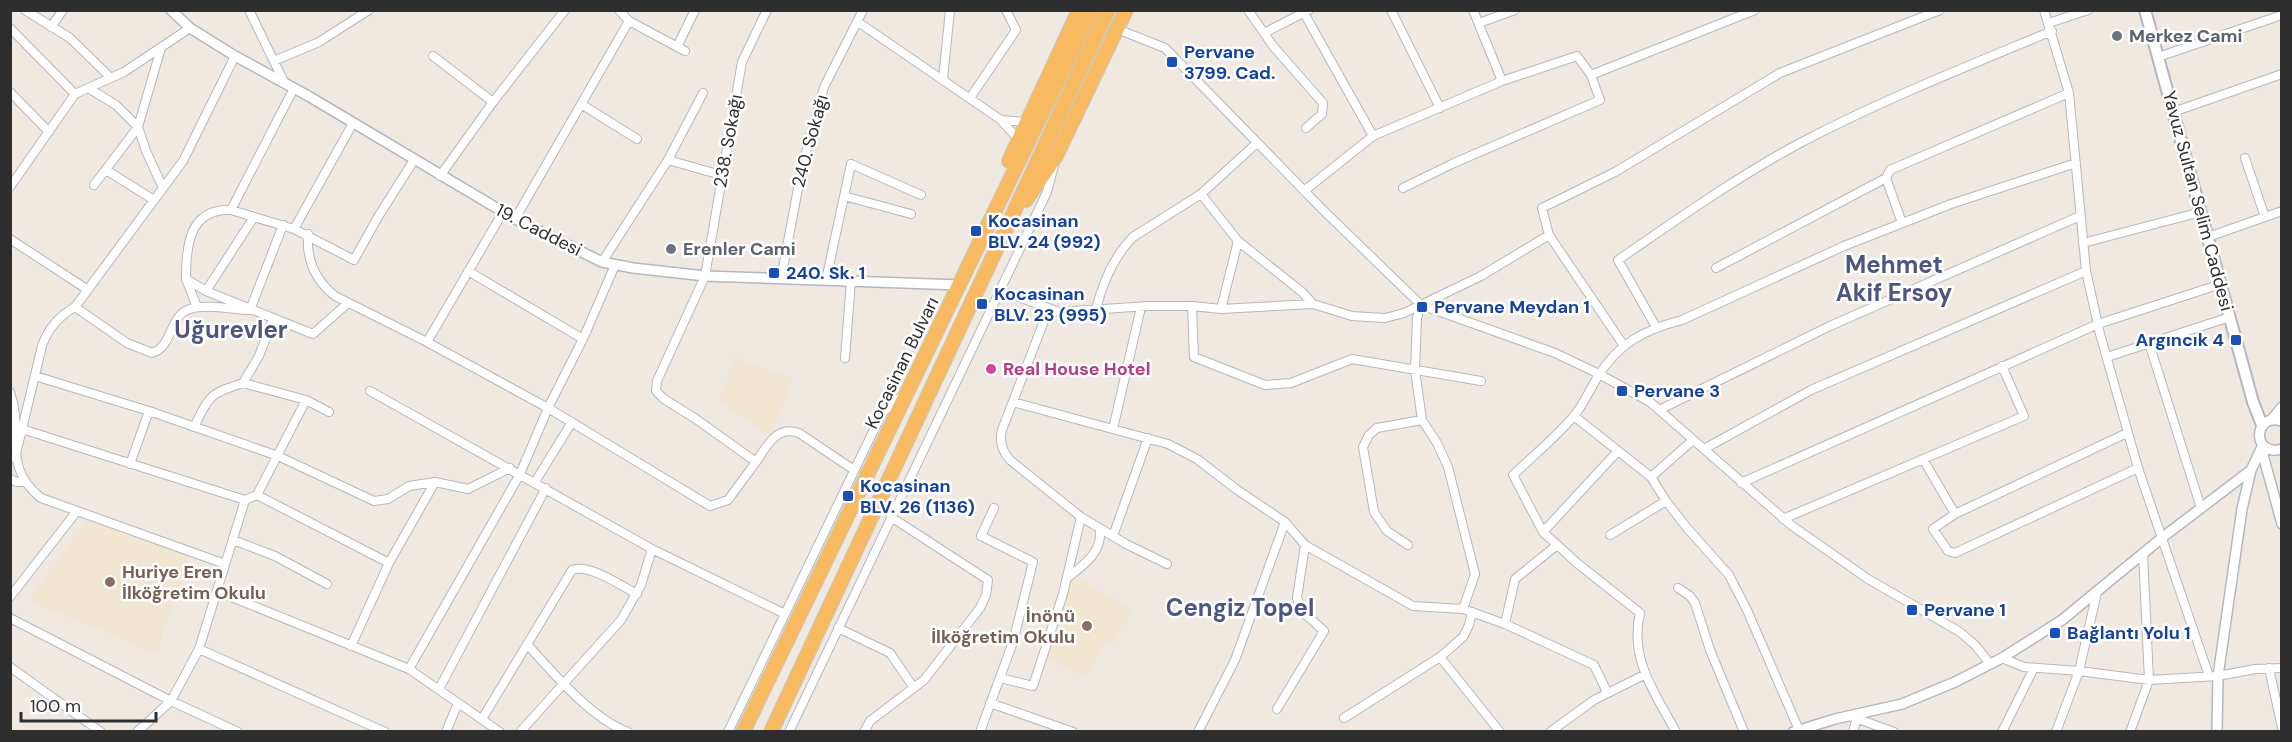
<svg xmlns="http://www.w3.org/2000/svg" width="2292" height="742" viewBox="0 0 2292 742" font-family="'DM Sans',sans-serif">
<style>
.education{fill:#f0e6d1}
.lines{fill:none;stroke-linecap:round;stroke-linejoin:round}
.minor-casing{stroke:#b4b7c1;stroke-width:10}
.tertiary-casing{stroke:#b4b7c1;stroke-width:12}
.secondary-casing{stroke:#b4b7c1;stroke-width:14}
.trunk-casing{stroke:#c9c9c9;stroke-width:16}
.minor{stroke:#fff;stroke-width:8}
.tertiary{stroke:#fff;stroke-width:9}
.secondary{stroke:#fff;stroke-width:10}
.trunk{stroke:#f8ba60;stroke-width:14}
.worship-dot{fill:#6b7280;stroke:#fff;stroke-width:2}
.transit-dot{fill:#1a4fb4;stroke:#fff;stroke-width:2}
.hotel-dot{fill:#d1479c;stroke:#fff;stroke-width:2}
.education-dot{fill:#8d6e63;stroke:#fff;stroke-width:2}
.labels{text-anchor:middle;stroke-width:5;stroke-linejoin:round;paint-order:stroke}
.worship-label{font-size:18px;font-weight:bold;fill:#5b616d;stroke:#fff;text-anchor:start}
.transit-label{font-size:18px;font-weight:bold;fill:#164399;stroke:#fff;text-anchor:start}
.street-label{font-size:18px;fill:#2e2e2e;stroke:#fff}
.hotel-label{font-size:18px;font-weight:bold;fill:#b23c85;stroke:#fff;text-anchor:start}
.education-label{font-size:18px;font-weight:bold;fill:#785e54;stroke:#fff;text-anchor:start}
.district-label{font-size:24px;font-weight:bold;fill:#4d5680;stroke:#fff}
</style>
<rect width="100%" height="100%" fill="#efe9e1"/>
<path class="education" d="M735,357L793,379L771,436L719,401Z
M88,521L190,556L156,653L34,603L32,594Z
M1072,574L1132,610L1111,646L1104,642L1086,678L1042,657Z"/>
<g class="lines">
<g class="minor-casing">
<path id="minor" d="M25,10L70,38L111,78
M249,10L284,82
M1248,10L1273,46L1323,103L1322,114L1306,128
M1391,10L1440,108
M1473,10L1502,81
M2044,10L2069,93L2086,271L2100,334L2138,468L2209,676
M1304,13L1373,136
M629,21L685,51
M858,22L1001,120L1019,140
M1479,23L1515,10
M2049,23L2088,10
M51,27L63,10
M10,28L75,94
M1117,29L1165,48L1322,209L1421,305L1555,353L1599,374L1650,402L1791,525L1868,579L1960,632L1976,646L1990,664
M1264,33L1309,10
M677,47L695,10
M433,56L493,102
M2158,57L2282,15
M274,61L319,42L369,10
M1591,75L1755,10
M943,79L950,10
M88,88L116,105L138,127L146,151L163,188
M294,88L231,210L294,229L354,260L378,217L414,160
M10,92L49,132
M970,98L1016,30L1006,10
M581,104L637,139
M2173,112L2282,74
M1001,120L1027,122
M2245,158L2265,217
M668,160L721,175
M106,170L154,200
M440,176L493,102L565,10
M94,185L138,127L161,48
M10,187L75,94L124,72L190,28
M1304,191L1373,136L1502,81L1577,56L1591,75L1600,100L1454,163L1403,188
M1201,194L1238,241L1302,292L1313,304
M844,196L911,214
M254,217L206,291L313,334L348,303
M515,219L629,21L619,10
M1902,223L1886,178L1890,170L2069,93
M294,229L353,123
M308,234C306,260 315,280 335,296L427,342L548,408L710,506L728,500L756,462L696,419L664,399L656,391L657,381L705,276L742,62L767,10
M2208,237L2282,211
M10,239L88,290
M2083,243L2201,212
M602,262L668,160L703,93
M1716,268L1886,178
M468,271L583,339
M186,279L197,307
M781,279L802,167L824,87L863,10
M826,280L851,164L921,195
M1000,290L1059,312L1148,306H1192L1221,309L1313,304L1352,316L1385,318L1404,313L1481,276L1549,235
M206,291L186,279C186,246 189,208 231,210
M1421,305L1417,318L1415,370L1422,420L1437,443L1448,467L1475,574L1463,609
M1192,306L1194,357L1265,385L1291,383L1352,359L1481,381
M75,307L127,343L152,353C173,347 169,315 190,309C206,304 229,309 246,310
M1049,308L1002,430C999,442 1002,451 1010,460L1081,517L1126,544L1167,564
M1096,309C1103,282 1113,257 1133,237L1201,194L1257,143
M1221,309L1238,241
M250,310L283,225
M1656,327L1618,260C1678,219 1738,176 1802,142C1882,100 1968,66 2052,31
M427,342L503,212
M2149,343L2201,508
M1624,346L1549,235L1542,208L1615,172L1780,73L1940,10
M2107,357L2230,317
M845,358L851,281
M35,376L149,411L278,456L374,501L388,499L409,486L435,482
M243,383L306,400L329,412
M370,391L652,549L785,614
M10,392C25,433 0,465 41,498L225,564
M1013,402L1168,444L1197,459L1236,489L1285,522L1305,545L1297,598L1303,612L1324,631L1277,709
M1659,410L1830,326L2080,216
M1574,416L1651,477L1666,501L1687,528L1729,575L1747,610L1799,730
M194,427C210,395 209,394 243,383L259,356L273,319
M22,429L245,500L257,495L306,400
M1113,429L1141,307
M1704,449L1811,390L2086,271
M15,458L42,346C48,328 59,316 75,307L183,161L235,56
M1923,459L1955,514L2127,433
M756,462C767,446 776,425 799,433L854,470
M130,464L149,411
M1651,477L1693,440
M10,479L17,482H25
M535,482L572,422
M1741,483L2098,324L2221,284
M257,495L389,563
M1955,514L1933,529L1948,551L1955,553L2138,468
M1783,519L2024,416L2002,366
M1543,532L1618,451
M1610,535L1666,501
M1113,536L1148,438
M233,540L275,556L327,584
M1305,545L1413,606L1463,609L1505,624L1594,665L1607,692
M1408,545L1387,531L1374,512L1363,447L1369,435L1377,428L1422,420
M1067,578C1083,566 1105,550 1099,528
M1678,588L1690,596L1695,603L1710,650L1744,732
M217,591L409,669L500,732
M10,597L77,511
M10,618L171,701L238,732
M1505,624L1515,579L1557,545
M838,628L890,653L914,688
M527,644C552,672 593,720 628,732
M351,646L389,563L435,482L468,489L510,468
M199,649L385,732
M1440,657L1500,732
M2002,658L2024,667L2079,671L2149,680L2218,676L2255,669L2282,668
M10,667L101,732
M2269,668L2282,728
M409,669L520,474L548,408L583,339L615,265
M1000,678L1033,686L1063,594L1081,517
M439,689L546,488
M990,703L1073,732
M1850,716L1894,732
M1344,718L1440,657L1463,637L1469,625L1472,612
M482,719L572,570C589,563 621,586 637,594
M137,732L171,701L199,649L245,500
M446,732L458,703
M520,732L621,620L641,585L652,549
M728,732L882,413L902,396
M789,732L1047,192L1054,166
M864,732L870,721L924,680L980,608L986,595L988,580L891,517
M980,732L1013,642L1033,562L981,536L994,508
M1198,732L1235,660L1285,522
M1550,732L1594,700L1644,675
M1676,732C1655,693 1629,659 1640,613L1577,563L1543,532L1513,475C1533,456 1555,438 1573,417C1583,406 1589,391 1597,378C1618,343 1644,330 1682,320L1844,246L1951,204L2076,163
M1853,732L1857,718
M2002,732L2034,668
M2056,732L2079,671L2097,592
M2130,732L2149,680L2143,553"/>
</g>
<g class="tertiary-casing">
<path id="tertiary" d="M171,10L190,28L235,56L310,97L515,219L602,262L633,268L705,276L960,285
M2272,419L2282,407
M2282,421C2252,412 2252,458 2282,449
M2265,447L2263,455L2282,524
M1793,732L1835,719L1902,704L1955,682L2002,658L2062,620L2163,537L2251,470
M2217,732L2218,676L2242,509L2251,470L2263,445"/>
</g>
<g class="secondary-casing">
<path id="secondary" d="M2145,10L2253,402L2262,425"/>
</g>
<g class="trunk-casing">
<path id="trunk" d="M1009,161L1079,10
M1026,200L1056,156L1126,10
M743,732L1092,10
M771,732L1108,10"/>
</g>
<use href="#minor" class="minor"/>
<use href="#tertiary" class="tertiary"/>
<use href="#secondary" class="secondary"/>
<use href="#trunk" class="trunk"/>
</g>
<g class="worship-dot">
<circle cx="2117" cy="36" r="6"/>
<circle cx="671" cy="249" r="6"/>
</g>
<g class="transit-dot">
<rect x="1166" y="56" width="12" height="12" rx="3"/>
<rect x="970" y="225" width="12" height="12" rx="3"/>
<rect x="768" y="267" width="12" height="12" rx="3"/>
<rect x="976" y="298" width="12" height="12" rx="3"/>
<rect x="1416" y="301" width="12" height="12" rx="3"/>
<rect x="2230" y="334" width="12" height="12" rx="3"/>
<rect x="1616" y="385" width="12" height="12" rx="3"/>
<rect x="842" y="490" width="12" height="12" rx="3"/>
<rect x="1906" y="604" width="12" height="12" rx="3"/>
<rect x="2049" y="627" width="12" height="12" rx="3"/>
</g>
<circle class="hotel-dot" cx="991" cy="369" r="6"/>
<g class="education-dot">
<circle cx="110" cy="582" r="6"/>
<circle cx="1087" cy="626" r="6"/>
</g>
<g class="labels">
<g class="worship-label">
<text x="2129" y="42">Merkez Cami</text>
<text x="683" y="255">Erenler Cami</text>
</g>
<g class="transit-label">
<text x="1184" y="58">Pervane<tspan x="1184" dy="21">3799. Cad.</tspan></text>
<text x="988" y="227">Kocasinan<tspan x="988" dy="21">BLV. 24 (992)</tspan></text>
<text x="786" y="279">240. Sk. 1</text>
<text x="994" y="300">Kocasinan<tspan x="994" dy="21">BLV. 23 (995)</tspan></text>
<text x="1434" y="313">Pervane Meydan 1</text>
<text x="2224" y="346" text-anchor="end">Argıncık 4</text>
<text x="1634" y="397">Pervane 3</text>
<text x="860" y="492">Kocasinan<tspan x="860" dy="21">BLV. 26 (1136)</tspan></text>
<text x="1924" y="616">Pervane 1</text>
<text x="2067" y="639">Bağlantı Yolu 1</text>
</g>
<g class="street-label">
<text transform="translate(728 141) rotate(-80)" y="6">238. Sokağı</text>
<text transform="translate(810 141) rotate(-75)" y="6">240. Sokağı</text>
<text transform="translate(2198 201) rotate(75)" y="6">Yavuz Sultan Selim Caddesi</text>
<text transform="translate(539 230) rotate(27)" y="6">19. Caddesi</text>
<text transform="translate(902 363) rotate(-64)" y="6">Kocasinan Bulvarı</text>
</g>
<g class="hotel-label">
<text x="1003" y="375">Real House Hotel</text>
</g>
<g class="education-label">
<text x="122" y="578">Huriye Eren<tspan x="122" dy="21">İlköğretim Okulu</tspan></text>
<text x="1075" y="622" text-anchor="end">İnönü<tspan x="1075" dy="21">İlköğretim Okulu</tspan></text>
</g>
<g class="district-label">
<text x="1894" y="273">Mehmet<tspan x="1894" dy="28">Akif Ersoy</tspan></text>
<text x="231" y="338">Uğurevler</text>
<text x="1240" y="616">Cengiz Topel</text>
</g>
</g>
<rect width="2292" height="742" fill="none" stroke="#2e2e2e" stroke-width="24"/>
<path d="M21 712v9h135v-9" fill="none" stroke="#2e2e2e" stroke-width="3"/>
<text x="30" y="712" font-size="18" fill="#2e2e2e" stroke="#ffffff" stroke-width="4.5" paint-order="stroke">100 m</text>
</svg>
